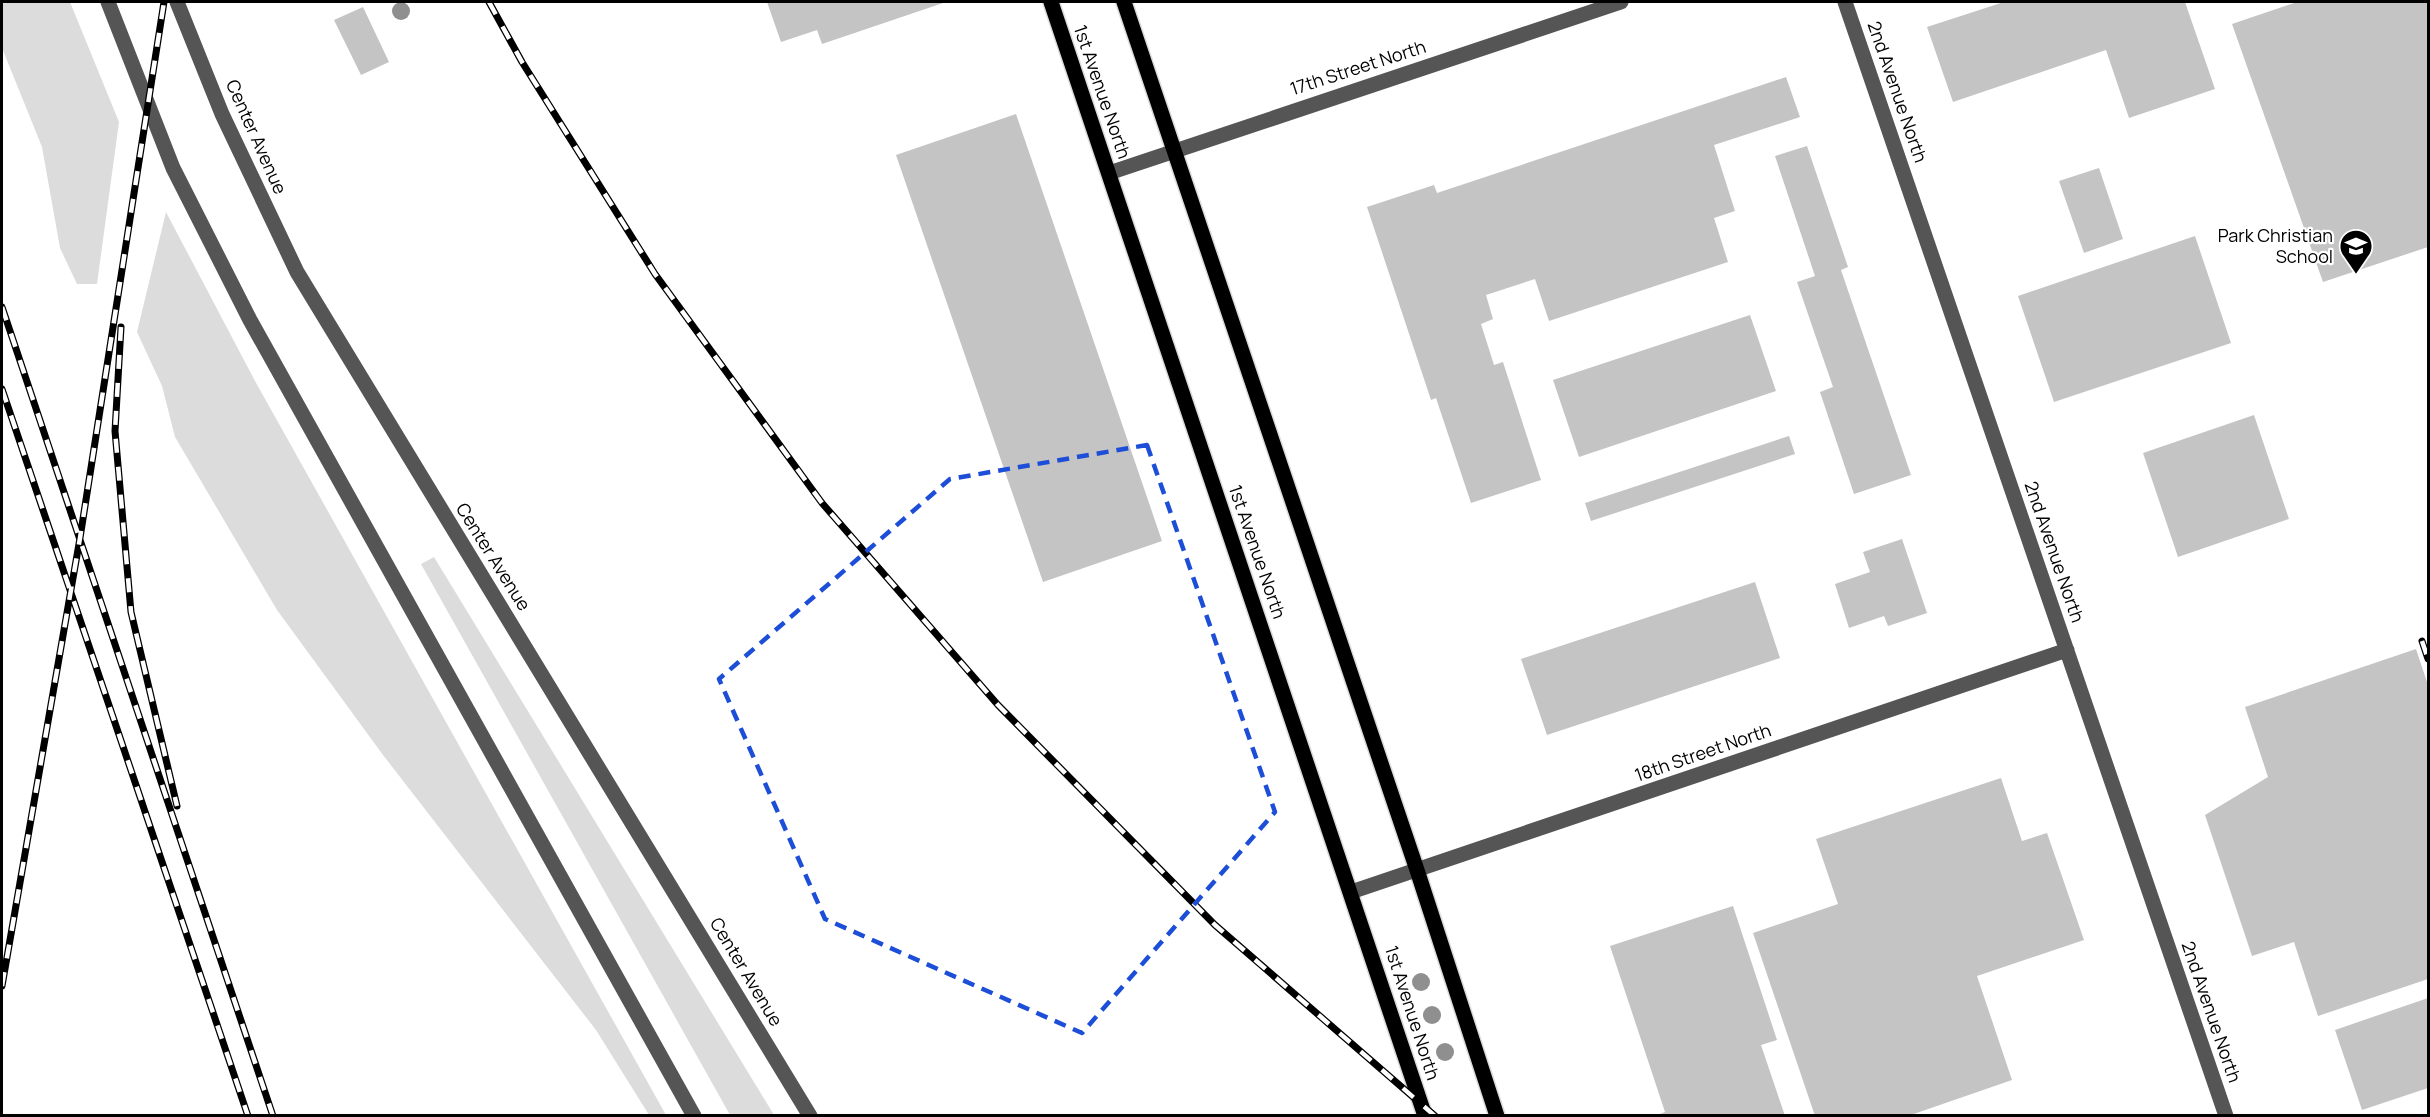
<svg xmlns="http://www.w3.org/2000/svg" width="2430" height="1117" viewBox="0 0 2430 1117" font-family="Manrope,sans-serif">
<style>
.green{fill:#dcdcdc}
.building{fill:#c4c4c4}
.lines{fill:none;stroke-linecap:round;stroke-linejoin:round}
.major-casing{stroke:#dbdbdb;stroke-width:18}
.minor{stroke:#555;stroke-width:15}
.major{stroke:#000;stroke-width:15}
.rail-casing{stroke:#000;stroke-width:7}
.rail{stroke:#fff;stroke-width:4.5;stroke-dasharray:14;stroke-linecap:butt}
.tree{fill:#8f8f8f}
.marked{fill:none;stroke:#1d4ed8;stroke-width:4.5;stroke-dasharray:12 8;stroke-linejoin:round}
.labels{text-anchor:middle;stroke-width:4.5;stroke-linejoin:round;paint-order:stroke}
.street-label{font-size:18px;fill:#000;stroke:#fff}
.poi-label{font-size:18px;fill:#000;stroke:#fff;text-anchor:end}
</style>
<rect width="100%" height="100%" fill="#fff"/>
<path class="green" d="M2,2H70L119,122L97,284H77L60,248L42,147L2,48Z
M166,212L255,381L666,1115H649L596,1030L383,755L277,610L175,437L162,386L137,332Z
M434,557L774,1115H730L421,564Z"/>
<path class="building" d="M767,2H946L822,44L817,30L781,42Z
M2004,2H2185L2215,89L2129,118L2106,50L1953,102L1927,27Z
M2297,2H2428V247L2323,282L2232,24Z
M363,7L389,62L361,75L334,20Z
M1786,77L1800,117L1714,145L1735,211L1714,218L1728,262L1549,321L1535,279L1486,295L1493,319L1481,324L1494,365L1503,362L1541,480L1471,503L1436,398L1431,400L1367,207L1434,185L1437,193Z
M1016,114L1162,541L1043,582L896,155Z
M1807,146L1848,267L1841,270L1911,475L1854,494L1820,392L1833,387L1797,282L1815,276L1775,156Z
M2099,168L2123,239L2084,253L2059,181Z
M2195,236L2231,343L2054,402L2018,296Z
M1750,315L1776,391L1579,457L1553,380Z
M2254,415L2289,519L2178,557L2143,453Z
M1789,436L1795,454L1591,521L1585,503Z
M1902,539L1927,613L1888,626L1884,616L1849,628L1835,584L1870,572L1863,552Z
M1755,582L1780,658L1547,735L1521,659Z
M2416,649L2428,685V979L2318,1016L2294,942L2252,956L2205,815L2268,777L2245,707Z
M2001,778L2022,841L2047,833L2084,940L1977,976L2012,1080L1908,1116H1815L1753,933L1838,904L1816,839Z
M1733,906L1777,1040L1761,1045L1785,1116H1655L1665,1112L1610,946Z
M2428,998V1088L2362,1110L2335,1030Z"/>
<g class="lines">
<g class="major-casing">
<path id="major" d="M1051,2L1425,1116
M1124,2L1417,870L1497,1116"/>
</g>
<path class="minor" d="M108,2L173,168L250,320L694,1116
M177,2L222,114L297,272L810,1116
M1845,2L2226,1116
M1109,173L1621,2
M1351,892L2067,650"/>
<use href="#major" class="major"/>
<g class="rail-casing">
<path id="rail" d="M489,2L522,62L655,274L822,503L998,705L1215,925L1435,1116
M2,307L273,1116
M121,327L115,431L131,612L177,806
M2,389L248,1116
M2422,641L2428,659
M2,986L80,538L164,2"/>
</g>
<use href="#rail" class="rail"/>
</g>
<g class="tree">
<circle cx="401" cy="11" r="9"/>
<circle cx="1421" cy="982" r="9"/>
<circle cx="1432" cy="1015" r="9"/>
<circle cx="1445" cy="1052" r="9"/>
</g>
<path class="marked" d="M1147,445L1275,812L1082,1033L825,919L719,679L950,479Z"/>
<defs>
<g id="school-pin" transform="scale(1.725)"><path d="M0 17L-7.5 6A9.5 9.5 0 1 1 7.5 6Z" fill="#000" stroke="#fff"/><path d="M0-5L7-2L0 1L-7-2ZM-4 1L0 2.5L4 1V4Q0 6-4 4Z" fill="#fff"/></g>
</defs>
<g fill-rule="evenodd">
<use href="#school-pin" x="2356" y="246"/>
</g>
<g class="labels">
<g class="street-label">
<text transform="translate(1358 68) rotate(-18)" y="6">17th Street North</text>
<text transform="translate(1102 92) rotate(71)" y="6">1st Avenue North</text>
<text transform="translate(1897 92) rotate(71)" y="6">2nd Avenue North</text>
<text transform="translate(256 137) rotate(66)" y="6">Center Avenue</text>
<text transform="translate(1257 552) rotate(71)" y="6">1st Avenue North</text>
<text transform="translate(2054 552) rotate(71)" y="6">2nd Avenue North</text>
<text transform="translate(493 557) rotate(58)" y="6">Center Avenue</text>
<text transform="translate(1703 753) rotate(-19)" y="6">18th Street North</text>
<text transform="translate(746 972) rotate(59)" y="6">Center Avenue</text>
<text transform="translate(2211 1012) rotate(71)" y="6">2nd Avenue North</text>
<text transform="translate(1412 1013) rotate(72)" y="6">1st Avenue North</text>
</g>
<g class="poi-label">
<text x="2333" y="242">Park Christian<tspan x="2333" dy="21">School</tspan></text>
</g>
</g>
<rect width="2430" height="1117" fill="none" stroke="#000000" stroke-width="6"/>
</svg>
